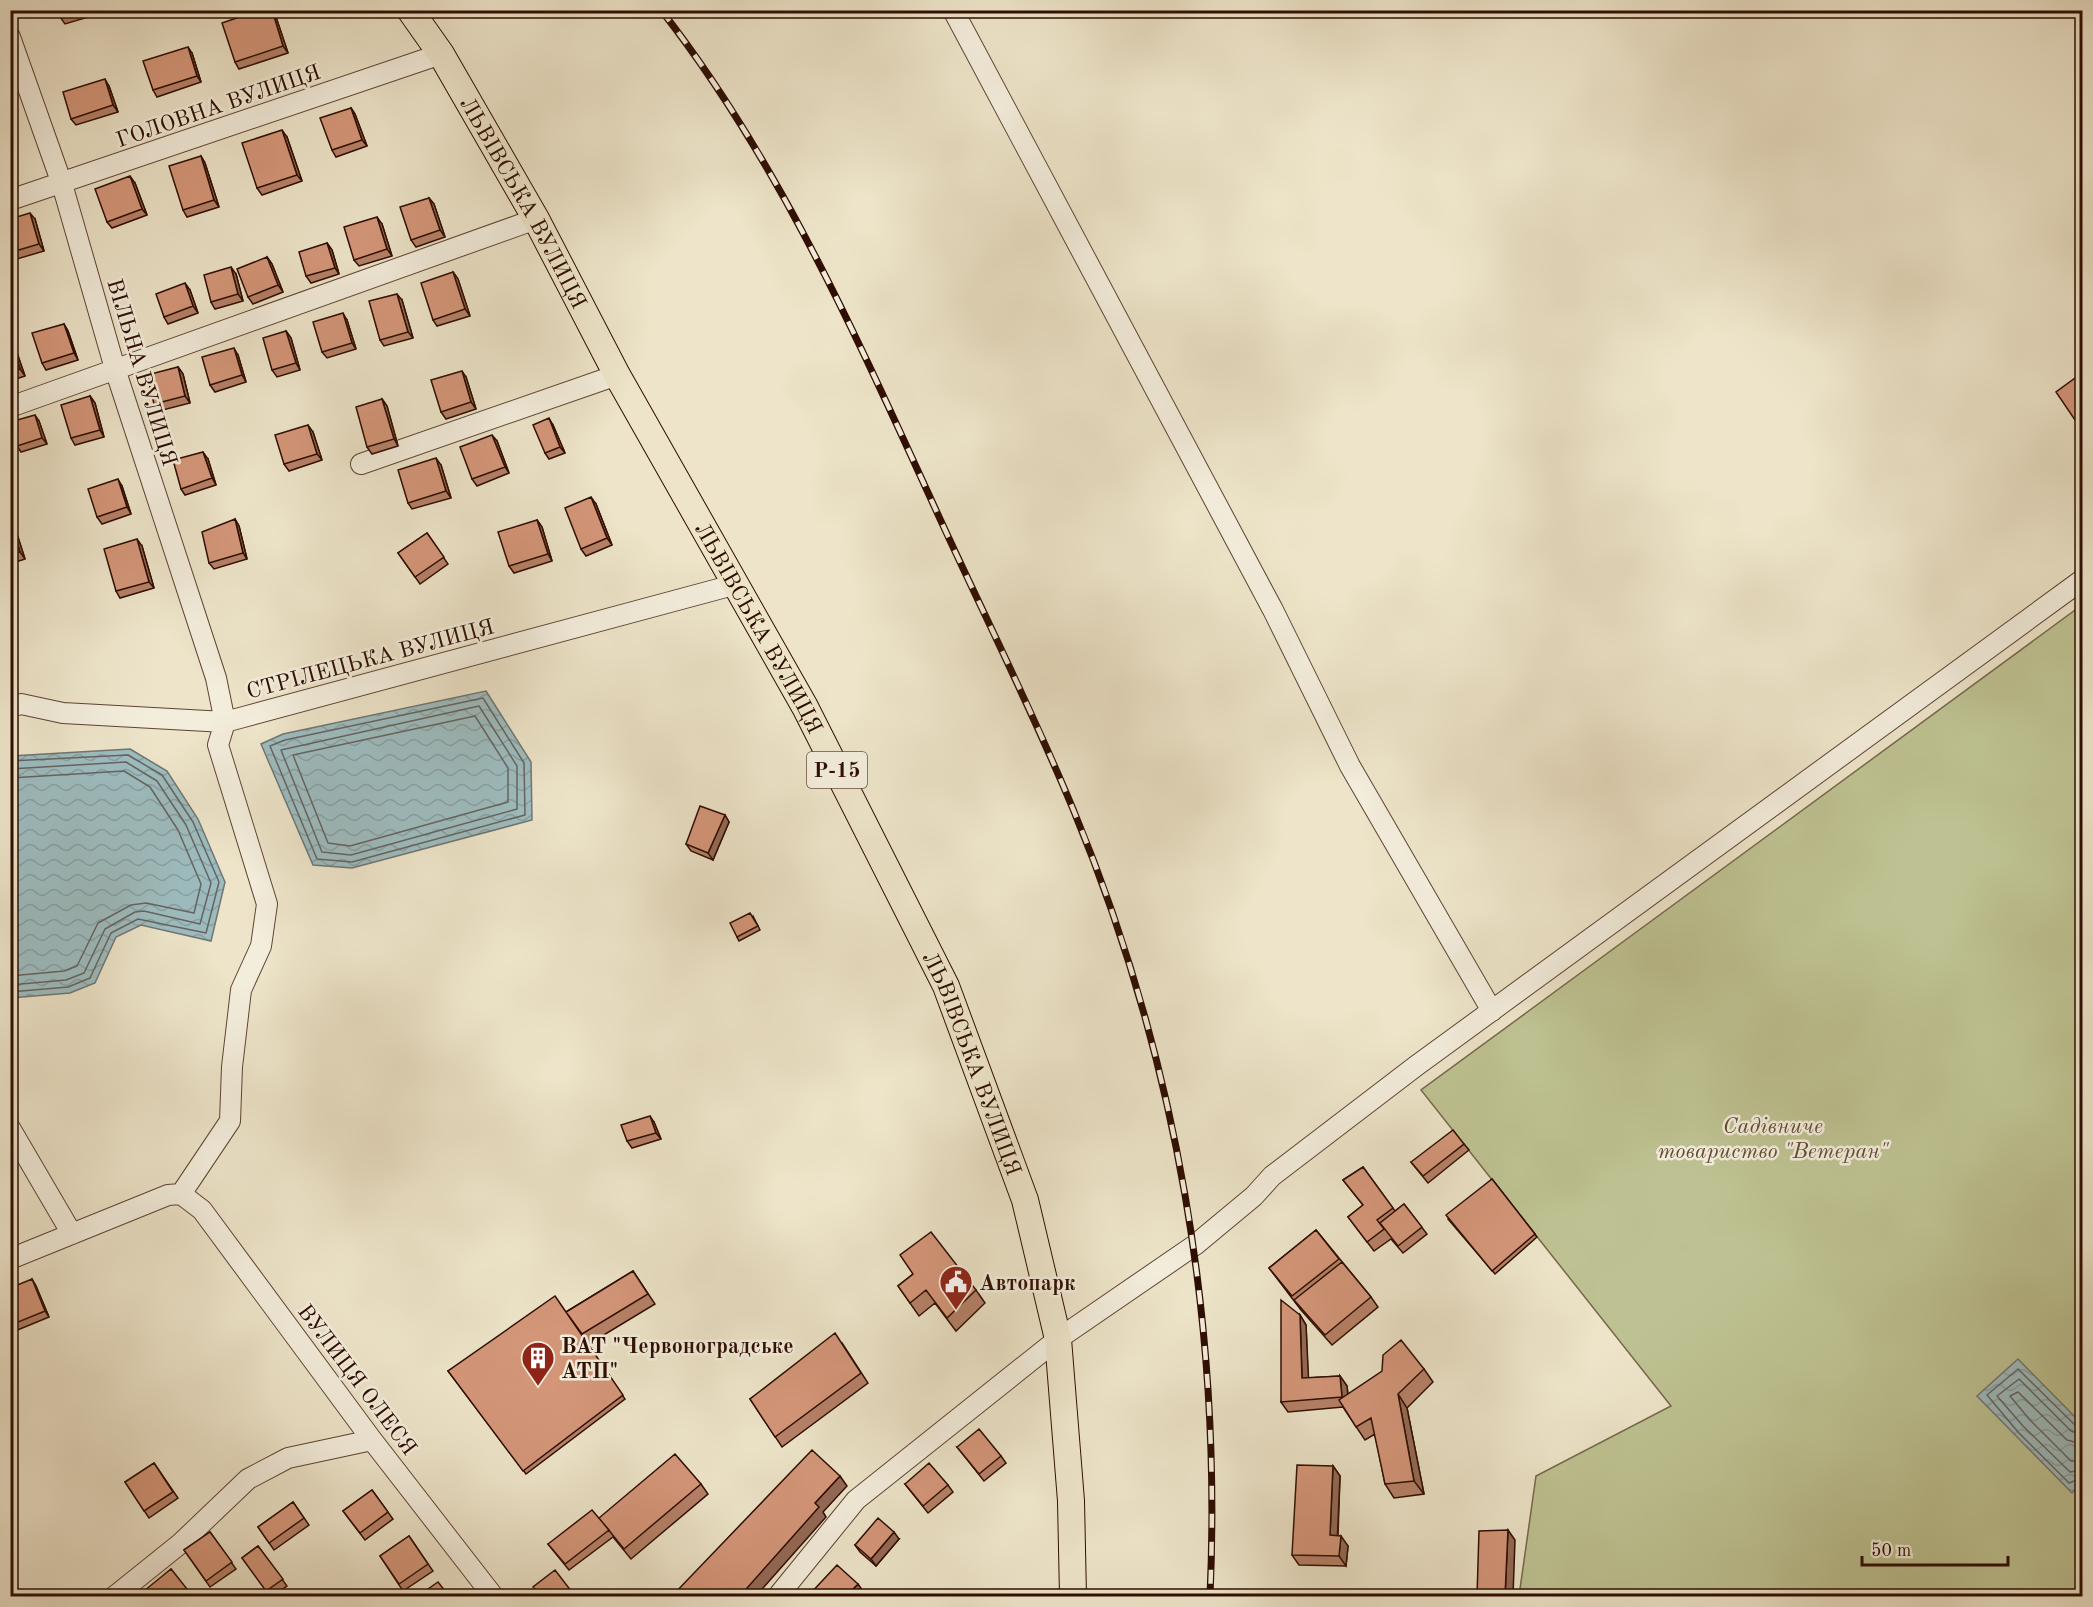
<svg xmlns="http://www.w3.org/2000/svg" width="2093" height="1607" viewBox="0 0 2093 1607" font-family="'Old Standard TT',serif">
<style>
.green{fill:#bec292;stroke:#76684a;stroke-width:1.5}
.water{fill:url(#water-waves);stroke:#717673;stroke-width:1.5}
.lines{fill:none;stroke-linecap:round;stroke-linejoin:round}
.shore{stroke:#666460;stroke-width:1.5}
.minor-casing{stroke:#5e4333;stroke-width:22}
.major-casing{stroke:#2e0d01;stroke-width:28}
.minor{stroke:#f3eddc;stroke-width:20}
.major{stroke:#ede4c9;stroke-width:26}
.rail-casing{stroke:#2e0d01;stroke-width:7}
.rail{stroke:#f3eddc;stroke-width:4.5;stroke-dasharray:14;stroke-linecap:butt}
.wall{fill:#b68168;stroke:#2e0d01;stroke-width:1.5}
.shaded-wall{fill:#946955;stroke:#2e0d01;stroke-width:1.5}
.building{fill:#d49679;stroke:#2e0d01;stroke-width:1.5}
.labels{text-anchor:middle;stroke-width:5;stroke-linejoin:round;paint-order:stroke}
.shield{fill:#f3eddc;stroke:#695043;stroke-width:1.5}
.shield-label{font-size:21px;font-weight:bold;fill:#2e0d01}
.street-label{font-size:22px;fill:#2e0d01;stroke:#f3eddc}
.park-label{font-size:22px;font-style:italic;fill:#604c34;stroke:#f3eddc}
.poi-label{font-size:22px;font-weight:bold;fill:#2e0d01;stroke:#f3eddc;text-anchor:start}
</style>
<defs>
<pattern id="water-waves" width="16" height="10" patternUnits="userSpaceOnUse" patternTransform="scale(1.5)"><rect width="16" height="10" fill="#9dbcbf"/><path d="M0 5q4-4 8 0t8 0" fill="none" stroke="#88a0a2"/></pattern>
</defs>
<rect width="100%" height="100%" fill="#ede4c9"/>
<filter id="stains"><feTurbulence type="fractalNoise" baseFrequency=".00333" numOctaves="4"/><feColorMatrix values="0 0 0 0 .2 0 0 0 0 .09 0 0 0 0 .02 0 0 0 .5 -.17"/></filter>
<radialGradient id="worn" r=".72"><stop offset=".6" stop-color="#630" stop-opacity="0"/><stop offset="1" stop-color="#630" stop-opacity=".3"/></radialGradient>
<path class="green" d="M2082,605V1596H1519L1536,1476L1671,1406L1421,1090Z"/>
<path class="water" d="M486,691L531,762L532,820L352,868L313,865L261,744L283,734Z
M130,749L167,771L198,819L225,882L211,941L141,925L116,937L95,983L70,993L11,998V756Z
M2018,1359L2082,1424V1481L2072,1493L1977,1396Z"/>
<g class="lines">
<path class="shore" d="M483,698L524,763L525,815L352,862L317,859L270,746L285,740Z
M479,706L517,766V809L351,855L322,852L281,750Z
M475,716L508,768V802L350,846L328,843L293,755Z
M10,761L128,755L162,775L193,822L219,882L206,933L138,919L111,933L90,978L68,987L10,992
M10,769L126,762L157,781L186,825L211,883L200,924L144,911L135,912L105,929L84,973L66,980L10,985
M10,778L124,771L150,787L178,830L201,884L194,913L146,903L131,905L98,923L77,966L64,971L10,976
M2082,1428L2076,1426L2018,1369L1987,1395L2018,1432L2069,1483L2082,1478
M2082,1435L2071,1431L2019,1379L1997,1396L2023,1426L2070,1472L2082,1470
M2082,1444L2067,1440L2018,1392L2010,1396L2030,1420L2071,1461H2082"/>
<g class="minor-casing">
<path id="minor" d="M953,10L1273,610L1350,766L1492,1011
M10,37L62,184L116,372L216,678L225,722L218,745L267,904L261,946L241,990L232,1067L230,1121L181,1194
M10,200L441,54
M10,407L536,219
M361,464L617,375
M10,707L21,704L63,713L225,722L737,584
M10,1128L72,1234
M181,1194L202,1210L372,1440L493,1596
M10,1259L168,1195L181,1194
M115,1596L181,1543L248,1479L288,1458L372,1440
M778,1596L856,1500L1058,1339L1195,1245L1254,1196L1272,1176L1416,1066L2082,580"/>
</g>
<g class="major-casing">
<g id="major">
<path id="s1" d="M410,10L441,54L536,219L617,375L805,707L946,986L1025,1200L1058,1339L1071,1501L1073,1596"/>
</g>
</g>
<use href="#minor" class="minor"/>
<use href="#major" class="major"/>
<g class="rail-casing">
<path id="rail" d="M661,10C776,157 853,329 930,497C977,601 1029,703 1073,809C1177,1059 1222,1326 1210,1596"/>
</g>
<use href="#rail" class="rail"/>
</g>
<path class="wall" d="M58,10H93L95,15L65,24L60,17Z
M260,10H273L275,14L288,53L239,69L235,62Z
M192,53L201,82L157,97L153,90Z
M109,86L118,112L76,125L71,119Z
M351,108L355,114L367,146L336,157L332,150Z
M287,137L302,181L262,195L257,188Z
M201,156L205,163L219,207L187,217L183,210Z
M135,183L147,215L112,228L107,222Z
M429,198L434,204L445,237L416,247L411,240Z
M35,219L44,251L17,259L12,252Z
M382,224L392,256L359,266L354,260Z
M327,243L332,250L339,274L311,283L306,276Z
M267,257L272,264L283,292L253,304L248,297Z
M453,272L458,279L470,316L437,326L433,320Z
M236,274L243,301L215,309L211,302Z
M190,290L198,313L168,324L164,317Z
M402,300L413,338L384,346L380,340Z
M347,320L356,349L327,358L322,352Z
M64,324L68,331L78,360L46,370L42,363Z
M286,331L291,338L300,370L277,377L272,370Z
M10,343H12L16,350L25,376L10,381Z
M238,355L246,382L215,392L210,385Z
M178,367L183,374L190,403L159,411L154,404Z
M2082,373V429L2077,423Z
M466,377L476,409L446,419L441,412Z
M90,396L95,403L104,437L75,445L71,438Z
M382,399L387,406L398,446L372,454L367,447Z
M39,421L47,444L21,452L17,446Z
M553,425L565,453L549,459L545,453Z
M313,432L322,460L289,471L284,464Z
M497,441L509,473L477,486L472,479Z
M208,459L216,485L185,495L181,489Z
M441,465L451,498L412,509L408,503Z
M122,486L131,514L102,524L97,517Z
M596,504L612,545L586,556L581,549Z
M235,519L239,526L247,559L214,569L209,563Z
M537,520L542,527L552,561L514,573L509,566Z
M10,525L16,531L25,559L10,564Z
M427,533L448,564L420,584L398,553Z
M142,546L154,588L120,598L116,591Z
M725,815L729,822L713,860L691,851L686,844Z
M753,916L760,930L739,941L737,937Z
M654,1122L661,1139L632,1148L627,1141Z
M1464,1144L1469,1150L1428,1183L1411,1162Z
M1363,1167L1395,1211L1404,1204L1427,1234L1403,1253L1391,1239L1374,1251L1348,1217L1363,1205L1343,1180Z
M1492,1179L1537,1237L1495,1274L1448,1219Z
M1316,1230L1371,1297L1378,1307L1332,1345L1301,1310L1269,1268Z
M633,1271L655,1304L589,1344L575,1325L625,1399L526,1474L448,1371L566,1312Z
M913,1274L976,1290L985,1303L956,1331L935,1303L919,1316L898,1286Z
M32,1279L36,1286L49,1317L15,1331L10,1324Z
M1300,1315L1306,1325L1308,1378L1340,1376L1347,1386L1348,1394L1424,1369L1433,1382L1407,1408L1424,1494L1394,1498L1385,1484L1375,1434L1365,1440L1343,1407L1288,1412L1281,1402Z
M842,1343L868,1383L782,1447L750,1399Z
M957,1447L1001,1456L1006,1463L984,1481Z
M154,1463L178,1498L149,1518L125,1482Z
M1333,1466L1340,1476L1338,1536L1348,1546L1346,1566L1299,1565L1292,1555Z
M701,1484L708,1494L631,1559L613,1537L569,1570L548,1544L603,1523Z
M905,1484L948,1485L953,1492L928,1513Z
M372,1490L393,1519L365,1540L343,1511Z
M293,1502L309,1525L274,1550L258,1527Z
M210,1532L236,1569L210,1587L184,1550Z
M409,1536L433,1571L403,1591L380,1556Z
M899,1539L876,1566L860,1552L855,1545Z
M258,1546L287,1586L273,1596H270L242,1558Z
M171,1569L192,1596H140Z"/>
<path class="shaded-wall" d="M272,10H273L275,14L288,53L283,46Z
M188,47L192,53L201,82L197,76Z
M105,79L109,86L118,112L113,105Z
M351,108L355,114L367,146L362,140Z
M282,130L287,137L302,181L297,175Z
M201,156L205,163L219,207L214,200Z
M130,176L135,183L147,215L142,209Z
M429,198L434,204L445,237L440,230Z
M30,213L35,219L44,251L39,244Z
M377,217L382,224L392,256L387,249Z
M327,243L332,250L339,274L335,268Z
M267,257L272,264L283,292L278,285Z
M231,267L236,274L243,301L238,294Z
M453,272L458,279L470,316L465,309Z
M185,283L190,290L198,313L193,306Z
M397,294L402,300L413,338L408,332Z
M343,313L347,320L356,349L352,343Z
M64,324L68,331L78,360L74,353Z
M286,331L291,338L300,370L296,363Z
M12,343L16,350L25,376L20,369Z
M234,348L238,355L246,382L242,375Z
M178,367L183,374L190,403L185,396Z
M462,371L466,377L476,409L471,402Z
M90,396L95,403L104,437L100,430Z
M382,399L387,406L398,446L394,439Z
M35,415L39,421L47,444L42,438Z
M549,418L553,425L565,453L560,447Z
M308,425L313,432L322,460L317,454Z
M492,435L497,441L509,473L505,467Z
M203,452L208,459L216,485L212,478Z
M436,458L441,465L451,498L446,491Z
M118,479L122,486L131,514L127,507Z
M591,497L596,504L612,545L607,538Z
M235,519L239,526L247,559L243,553Z
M537,520L542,527L552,561L548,554Z
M11,524L16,531L25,559L20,552Z
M137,539L142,546L154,588L149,582Z
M725,815L729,822L713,860L708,853Z
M650,1116L654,1122L661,1139L656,1133Z
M32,1279L36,1286L49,1317L45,1311Z
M1300,1315L1306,1325L1309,1388L1302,1378Z
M1340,1376L1347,1386L1349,1407L1342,1397Z
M1398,1394L1407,1408L1424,1494L1414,1481Z
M1333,1466L1340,1476L1337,1545L1330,1535Z
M840,1476L847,1486L823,1512L826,1517L756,1596H740L815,1503Z
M1508,1530L1515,1540L1513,1596H1505Z
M894,1532L899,1539L876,1566L871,1559Z
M1341,1536L1348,1546L1346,1566L1339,1556Z
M858,1584L863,1591L857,1596H846Z"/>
<path class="building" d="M58,10H81L60,17Z
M260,10H272L283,46L235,62L222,23Z
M188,47L197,76L153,90L143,61Z
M105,79L113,105L71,119L63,92Z
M351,108L362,140L332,150L320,118Z
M282,130L297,175L257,188L242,143Z
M201,156L214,200L183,210L169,166Z
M130,176L142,209L107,222L95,189Z
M429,198L440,230L411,240L400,207Z
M30,213L39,244L12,252L10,248V219Z
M377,217L387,249L354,260L344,227Z
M327,243L335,268L306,276L299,252Z
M267,257L278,285L248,297L237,269Z
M231,267L238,294L211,302L204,275Z
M453,272L465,309L433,320L421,283Z
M185,283L193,306L164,317L156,294Z
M397,294L408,332L380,340L369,301Z
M343,313L352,343L322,352L313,322Z
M64,324L74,353L42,363L32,333Z
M286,331L296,363L272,370L263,338Z
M10,343H12L20,369L10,372Z
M234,348L242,375L210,385L202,357Z
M178,367L185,396L154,404L147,375Z
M462,371L471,402L441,412L431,380Z
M2082,373V419L2077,423L2056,392Z
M90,396L100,430L71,438L61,405Z
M382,399L394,439L367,447L356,407Z
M35,415L42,438L17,446L10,422Z
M549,418L560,447L545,453L533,425Z
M308,425L317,454L284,464L275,435Z
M492,435L505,467L472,479L460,447Z
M203,452L212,478L181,489L173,460Z
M436,458L446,491L408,503L398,470Z
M118,479L127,507L97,517L88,489Z
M591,497L607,538L581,549L565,508Z
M235,519L243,553L209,563L202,532Z
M537,520L548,554L509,566L498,532Z
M11,524L20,552L10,555V525Z
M427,533L444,557L415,577L398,553Z
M137,539L149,582L116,591L104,549Z
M700,806L725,815L708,853L686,844Z
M750,913L758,926L737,937L730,923Z
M650,1116L656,1133L627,1141L621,1125Z
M1453,1130L1464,1144L1423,1176L1411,1162Z
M1363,1167L1393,1208L1377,1220L1384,1229L1367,1242L1348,1217L1363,1205L1343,1180Z
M1492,1179L1535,1234L1492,1271L1446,1215Z
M1404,1204L1422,1227L1398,1246L1380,1223Z
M1316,1230L1339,1259L1292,1296L1269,1268Z
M931,1232L976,1290L947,1318L926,1290L910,1303L898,1286L913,1274L900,1255Z
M1342,1262L1371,1297L1325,1335L1294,1300Z
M633,1271L648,1294L582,1334L566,1312Z
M32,1279L45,1311L11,1325L10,1288Z
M555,1296L623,1395L523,1471L448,1371Z
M1281,1300L1300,1315L1302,1378L1340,1376L1342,1397L1281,1402Z
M835,1333L861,1373L775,1437L750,1399Z
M1401,1340L1424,1369L1398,1394L1414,1481L1385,1484L1371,1418L1356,1427L1339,1400L1382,1371L1383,1355Z
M979,1429L1001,1456L979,1474L957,1447Z
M812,1450L840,1476L815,1503L819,1507L740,1596H672Z
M675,1454L701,1484L624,1549L599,1518Z
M154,1463L173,1492L144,1511L125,1482Z
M929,1463L948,1485L923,1506L905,1484Z
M1297,1465L1333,1466L1330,1535L1341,1536L1339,1556L1292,1555Z
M372,1490L388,1512L360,1533L343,1511Z
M293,1502L304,1518L269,1543L258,1527Z
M592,1510L609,1530L565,1564L548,1544Z
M878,1518L894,1532L871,1559L855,1545Z
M1508,1530L1505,1596H1477L1479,1531Z
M210,1532L232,1562L206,1581L184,1550Z
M409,1536L428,1564L399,1584L380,1556Z
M258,1546L283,1579L266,1591L242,1558Z
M837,1565L858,1584L846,1596H810L809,1595Z
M171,1569L187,1589L178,1596H140L139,1595Z
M555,1570L575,1596H540L533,1587Z
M438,1582L449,1596H418Z"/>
<defs>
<g id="civic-pin" transform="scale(1.725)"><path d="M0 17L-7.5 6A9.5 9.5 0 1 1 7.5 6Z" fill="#8f2418" stroke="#f3eddc"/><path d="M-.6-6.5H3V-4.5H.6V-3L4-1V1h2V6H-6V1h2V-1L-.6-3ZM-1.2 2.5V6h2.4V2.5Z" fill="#fff"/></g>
<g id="building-pin" transform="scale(1.725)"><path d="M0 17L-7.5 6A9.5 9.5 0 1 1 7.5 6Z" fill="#8f2418" stroke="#f3eddc"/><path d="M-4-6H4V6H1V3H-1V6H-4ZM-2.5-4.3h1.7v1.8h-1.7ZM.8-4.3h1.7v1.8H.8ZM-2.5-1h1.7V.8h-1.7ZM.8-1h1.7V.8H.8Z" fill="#fff"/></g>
</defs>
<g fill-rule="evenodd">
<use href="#civic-pin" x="956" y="1282"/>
<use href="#building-pin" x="538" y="1358"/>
</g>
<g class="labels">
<rect class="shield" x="807" y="752" width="60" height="36" rx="4.5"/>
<g class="shield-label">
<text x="837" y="777">Р-15</text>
</g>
<g class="street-label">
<text transform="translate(218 105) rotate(-19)" y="8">ГОЛОВНА ВУЛИЦЯ</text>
<text dy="8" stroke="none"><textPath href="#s1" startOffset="224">ЛЬВІВСЬКА ВУЛИЦЯ</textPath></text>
<text transform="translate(143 372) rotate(73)" y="8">ВІЛЬНА ВУЛИЦЯ</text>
<text dy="8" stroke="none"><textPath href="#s1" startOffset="710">ЛЬВІВСЬКА ВУЛИЦЯ</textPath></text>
<text transform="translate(370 658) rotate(-15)" y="8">СТРІЛЕЦЬКА ВУЛИЦЯ</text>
<text dy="8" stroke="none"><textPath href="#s1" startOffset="1196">ЛЬВІВСЬКА ВУЛИЦЯ</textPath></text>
<text transform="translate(358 1379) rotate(53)" y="8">ВУЛИЦЯ ОЛЕСЯ</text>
</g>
<g class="park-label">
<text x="1773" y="1133">Садівниче<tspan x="1773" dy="25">товариство "Ветеран"</tspan></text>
</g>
<g class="poi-label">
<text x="979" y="1290">Автопарк</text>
<text x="561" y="1353">ВАТ "Червоноградське<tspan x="561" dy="25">АТП"</tspan></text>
</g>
</g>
<rect width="2093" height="1607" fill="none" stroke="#ede4c9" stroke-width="36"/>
<rect x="12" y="12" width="2069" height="1583" fill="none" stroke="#2e0d01" stroke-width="3"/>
<rect x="18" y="18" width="2057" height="1571" fill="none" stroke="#2e0d01" stroke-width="1.5"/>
<path d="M1862 1556v9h146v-9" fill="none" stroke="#2e0d01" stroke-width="3"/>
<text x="1871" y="1556" font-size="18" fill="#2e0d01" stroke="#f3eddc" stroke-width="4.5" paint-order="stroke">50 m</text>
<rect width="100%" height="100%" filter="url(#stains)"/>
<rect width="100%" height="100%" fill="url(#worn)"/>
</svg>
